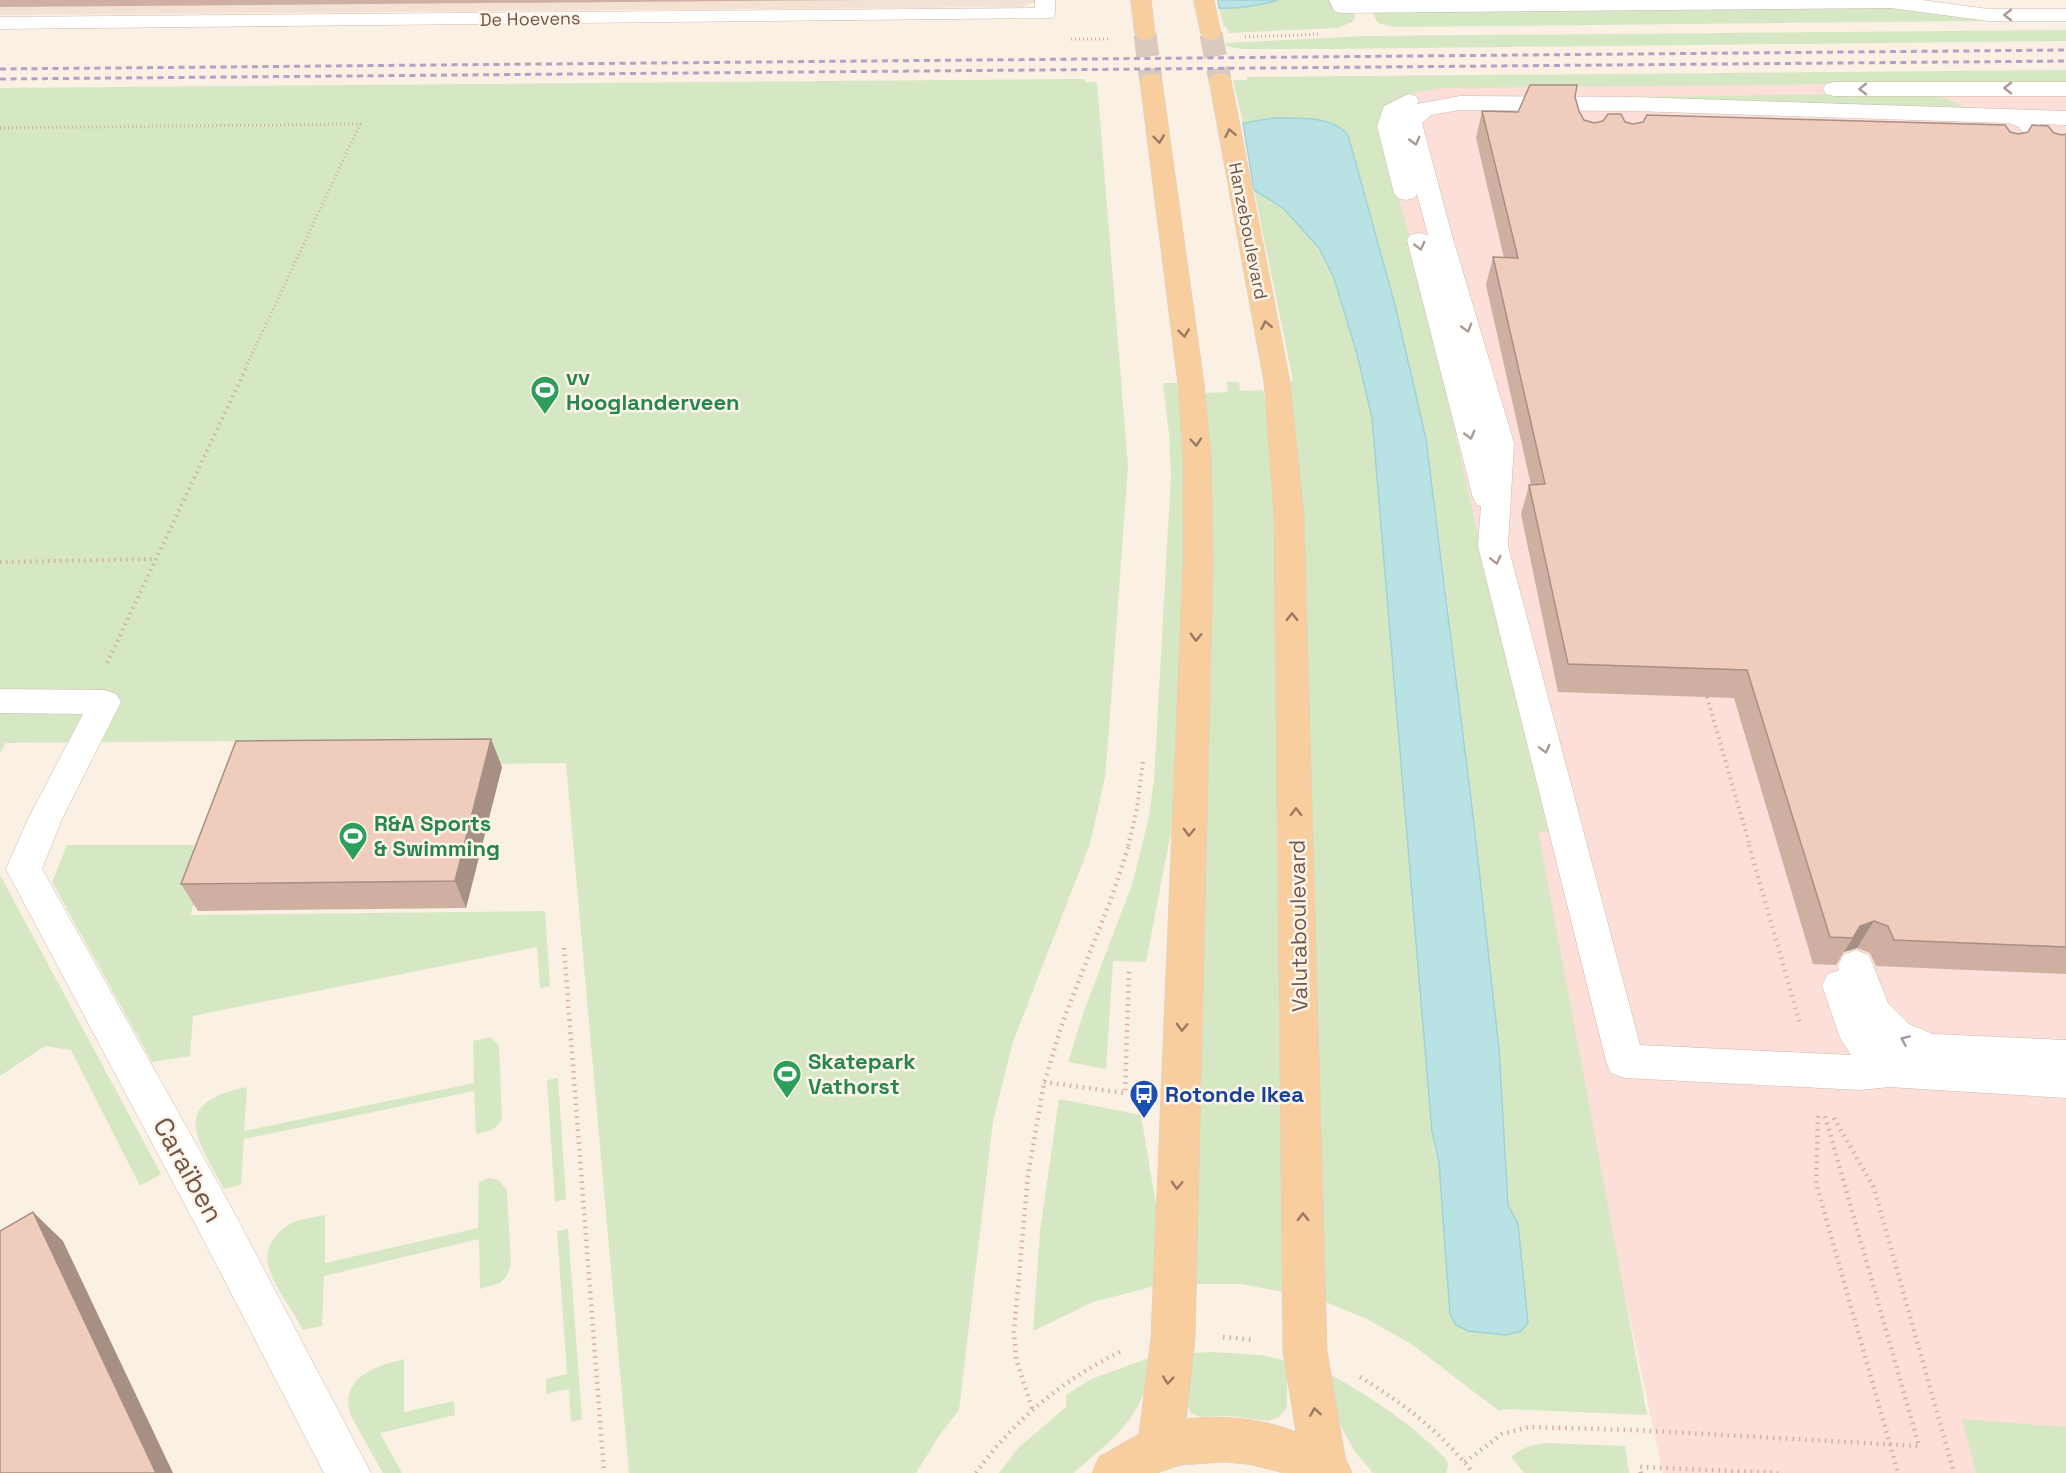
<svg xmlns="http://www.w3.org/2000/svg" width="2066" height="1473" viewBox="0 0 2066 1473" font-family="'Space Grotesk',sans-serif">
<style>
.residential{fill:#f3e1d3}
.commercial{fill:#fbdfd8}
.green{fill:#d6e8c3}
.water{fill:#b9e2e4;stroke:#a0d2d6;stroke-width:1.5}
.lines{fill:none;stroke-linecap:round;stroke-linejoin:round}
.major-tunnel{stroke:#d9c9be;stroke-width:23;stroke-dasharray:23 12;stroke-linecap:butt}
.minor-casing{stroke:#cfb9ae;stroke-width:1}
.major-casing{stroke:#d8cfcc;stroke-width:1}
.path-far2{stroke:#d5afa0;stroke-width:3;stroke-dasharray:1 3;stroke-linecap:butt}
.path-far1{stroke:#d5afa0;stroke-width:4;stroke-dasharray:1.5 4.5;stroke-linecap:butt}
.path{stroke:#d5afa0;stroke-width:4.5;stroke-dasharray:1.5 5;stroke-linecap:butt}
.minor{fill:#fff;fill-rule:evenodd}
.major{fill:#f8ce9e;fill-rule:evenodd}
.rail{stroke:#b2a3c4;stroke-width:3;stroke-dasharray:6 4.5;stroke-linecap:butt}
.wall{fill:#ceafa2}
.shaded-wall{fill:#a88f84}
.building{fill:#f0ccbc;stroke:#a88f84;stroke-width:1.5}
.oneway{stroke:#ab9992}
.oneway2{stroke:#9b7963}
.labels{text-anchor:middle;stroke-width:5;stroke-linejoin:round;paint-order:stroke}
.far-street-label{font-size:18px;fill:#73554a;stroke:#fef5ea}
.leisure-label{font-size:22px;font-weight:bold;fill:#27864d;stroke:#fef5ea;text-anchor:start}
.street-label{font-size:22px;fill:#73554a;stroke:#fef5ea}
.transit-label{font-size:22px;font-weight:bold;fill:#164399;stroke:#fef5ea;text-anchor:start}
.near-street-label{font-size:27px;fill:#73554a;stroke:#fef5ea}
</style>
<rect width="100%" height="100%" fill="#fbf0e4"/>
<path class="residential" d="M0,0H1038L1023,7L0,15Z"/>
<path class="commercial" d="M2066,75V1473H1663L1364,86Z"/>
<path class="green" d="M1278,0H1351L1355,18L1352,22L1337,28L1229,33L1226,27H1224L1219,8L1249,7Z
M1886,6L1985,20L1984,21L1394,27L1378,23L1371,10Z
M2066,30V41L1330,49H1241L1226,46V43L1365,36Z
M2066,70V82L1442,88C1415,91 1379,98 1379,131L1417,262L1497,620L1554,833L1538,831L1647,1415L1505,1409L1499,1411L1410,1343L1367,1319L1321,1300L1288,381H1293L1254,190L1283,208L1319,248L1334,278L1357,354L1372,418L1434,1149L1439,1163L1518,1224L1508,1205L1499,1049L1446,589L1426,439L1395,305L1348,135L1320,121L1273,118L1243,123L1233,80H1247V77Z
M1066,79H1085V82H1097L1128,466L1108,742L1105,777L1090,844L1013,1042L993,1122L959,1410L939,1436L916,1473H629L566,763L233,768L243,741L6,743L0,754V88Z
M1920,93L1945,98L1966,107L1628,99L1627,97Z
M1227,382H1239L1240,391L1263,390L1272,447L1276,512L1285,1292L1239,1284H1190L1204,393L1228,392Z
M1163,383H1177L1181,415L1189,545L1175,811L1146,962L1113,961L1106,1069L1068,1062L1084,1011L1133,882L1149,816L1154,781L1171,474L1169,434Z
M67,845H216L190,915L545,911L550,986L540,988L537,947L193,1016L190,1056L152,1062L52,882Z
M0,875L161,1174L140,1186L71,1050L45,1046L0,1076Z
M491,1037L499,1046L502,1119C496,1130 488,1132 476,1134L474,1091L244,1139L241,1185L224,1189C198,1140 167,1103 247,1087L244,1131L474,1083L473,1041Z
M558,1078L566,1199L555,1202L547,1080Z
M1059,1099L1141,1115L1158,1217L1155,1286L1093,1302L1033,1331L1040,1231Z
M488,1178L499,1180L507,1191L511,1265L506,1277L500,1283L480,1289L479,1239L324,1276L322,1326L303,1330C293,1311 275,1288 269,1268C262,1248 279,1227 297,1221C306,1218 316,1217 325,1215V1263L478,1228L479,1182Z
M568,1229L582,1419L571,1422L569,1389L546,1394V1379L567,1374L557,1231Z
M1211,1352L1261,1355L1287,1361V1408L1279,1417L1269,1421L1230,1416L1201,1417L1191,1413L1187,1404L1189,1353Z
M1152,1357C1143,1421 1118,1433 1074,1473H999L1018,1448L1066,1407V1395L1091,1379Z
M404,1359V1412L454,1401L455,1415L380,1433L402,1473H383L352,1418C336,1379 375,1366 404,1359Z
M1329,1374C1372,1397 1410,1423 1445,1458L1448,1463L1446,1473H1373L1355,1452L1338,1421Z
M1962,1419L2066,1427V1473H1976Z
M1546,1443L1625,1446L1629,1473H1524L1511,1457C1522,1448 1532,1444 1546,1443Z"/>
<path class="water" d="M1218,0H1278C1258,6 1240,9 1219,8Z
M1273,118C1297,118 1332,115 1348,135L1395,305L1426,439L1473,815L1499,1049L1508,1205L1518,1224L1528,1323L1521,1331L1506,1335L1468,1331L1456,1325L1450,1314L1439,1163L1432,1132L1372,418L1357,354L1334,278L1319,248L1283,208L1254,190L1243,123Z"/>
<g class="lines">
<path class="major-tunnel" d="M1145,34L1151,81
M1211,34L1220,80"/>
<g class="minor-casing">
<path id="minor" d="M1035,0H1055V14L1052,18L0,29V17L1035,8Z
M1329,0H1922L1988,9H2066V21H1988L1891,8L1341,13L1334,11Z
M1834,82H2066V96H1834L1826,94L1823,89L1826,84Z
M1408,94L1416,96L1419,101L1417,104L1460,96L1633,97L2066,111V125L2040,124L2060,153L2057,158L2049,160L2041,158L2019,127L2009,123L1633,111L1460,110L1431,115L1422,123L1451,232L1514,443L1508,546L1640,1045L1851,1055L1840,1038L1822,985L1828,974L1839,970L1838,966L1843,955L1856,950L1869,955L1888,1003L1909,1024L1933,1034L2066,1040V1098L1889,1087L1860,1090L1625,1078L1611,1073L1606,1061L1478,546L1481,506L1477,505L1473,498L1407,240L1410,235L1419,233L1428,235L1417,194L1414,198L1406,200L1398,198L1394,193L1377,126L1384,106Z
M0,689L105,690L116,694L121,702L62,819L42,869L229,1203L371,1473H324L199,1231L6,869L28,819L83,714L0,713Z"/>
</g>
<g class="major-casing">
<path id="major" d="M1131,0H1151L1155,34L1152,38L1145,40L1138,38L1135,34Z
M1194,0H1214L1221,34L1218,38L1211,40L1204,38L1201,34Z
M1220,73L1228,75L1231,80L1290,382L1304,516L1327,1351L1345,1457L1352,1473H1284L1248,1464L1224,1462L1180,1465L1157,1473H1092L1099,1457L1139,1434L1151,1338L1183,562V455L1178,384L1140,81L1143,76L1151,74L1159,76L1162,81L1204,384L1211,455L1213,562L1195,1338L1186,1419C1223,1415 1261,1418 1296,1432L1283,1351L1274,516L1264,382L1209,80L1212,75Z"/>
</g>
<path class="path-far2" d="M1245,37L1321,34
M1071,39H1108
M0,128L360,124L246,367"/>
<path class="path-far1" d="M0,562L155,559
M107,663L247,366
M1707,697L1750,846
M1128,846L1137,809L1143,761"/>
<path class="path" d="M1749,845L1800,1024
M564,948L604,1473
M1044,1082L1125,1093L1129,970
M1818,1116L1816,1183L1898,1473
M1834,1118L1874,1188L1954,1473
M1223,1337L1255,1340
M1360,1377C1403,1403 1442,1433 1473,1473
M1032,1408L1016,1359L1014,1332L1028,1175L1044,1083L1063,1021L1111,899L1129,845
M1465,1462L1502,1434L1529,1427L1634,1430L1919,1446L1825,1116
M976,1473C1015,1419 1062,1380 1122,1351
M1641,1473L1640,1467L1781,1473"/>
<use href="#minor" class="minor"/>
<use href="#major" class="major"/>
<path class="rail" d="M0,69L2066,50
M0,79L2066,61"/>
</g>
<path class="wall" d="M0,0H864L0,7Z
M1575,97L1579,111L1584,120L1594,123L1625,122L1633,124L2010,132L2018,134L2054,133L2062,135L2066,134V974L1876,966L1870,953L1857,948L1844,952L1836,965L1813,964L1734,698L1558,692L1521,514L1529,485H1531L1486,285L1493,257L1504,258L1476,138L1482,111L1518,112Z
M491,739L502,767L466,908L198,911L181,884Z"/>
<path class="shaded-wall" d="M491,739L502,767L466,908L455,881Z
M1874,921L1857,948L1844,952L1853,938L1860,926Z
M33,1212L63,1241L173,1473H156Z"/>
<path class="building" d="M1530,85H1577L1575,97L1579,111L1584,120L1594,123L1603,121L1608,114H1621L1625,122L1633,124L1643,122L1647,115L2005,125L2010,132L2018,134L2028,132L2032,125L2048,126L2054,133L2062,135L2066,134V947L1894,940L1888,926L1874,921L1860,926L1853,938L1830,937L1747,670L1568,664L1529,485L1545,484L1493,257L1518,258L1482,111L1518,112Z
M491,739L455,881L181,884L236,741Z
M33,1212L156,1473H0V1231Z"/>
<defs><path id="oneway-chevron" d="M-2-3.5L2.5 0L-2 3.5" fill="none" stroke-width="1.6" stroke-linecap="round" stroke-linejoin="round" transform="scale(1.5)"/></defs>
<g class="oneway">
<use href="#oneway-chevron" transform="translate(2008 15) rotate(180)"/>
<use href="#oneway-chevron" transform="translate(2008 88) rotate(-180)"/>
<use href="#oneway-chevron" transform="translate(1863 89) rotate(179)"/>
<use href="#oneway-chevron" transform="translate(1415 141) rotate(75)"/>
<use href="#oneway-chevron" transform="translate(1420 246) rotate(75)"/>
<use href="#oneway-chevron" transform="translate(1467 328) rotate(74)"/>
<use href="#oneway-chevron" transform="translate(1470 435) rotate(75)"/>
<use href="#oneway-chevron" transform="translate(1496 560) rotate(76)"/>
<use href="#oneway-chevron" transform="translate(1545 749) rotate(76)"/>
<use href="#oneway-chevron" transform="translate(1905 1040) rotate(-156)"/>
</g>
<g class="oneway2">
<use href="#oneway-chevron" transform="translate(1230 133) rotate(-101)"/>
<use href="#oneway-chevron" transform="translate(1159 139) rotate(83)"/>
<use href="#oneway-chevron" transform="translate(1266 325) rotate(-101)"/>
<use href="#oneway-chevron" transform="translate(1184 333) rotate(83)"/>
<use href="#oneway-chevron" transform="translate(1196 442) rotate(85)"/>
<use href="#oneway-chevron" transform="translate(1292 617) rotate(-91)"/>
<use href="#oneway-chevron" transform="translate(1196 637) rotate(92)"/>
<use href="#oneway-chevron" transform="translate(1296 812) rotate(-91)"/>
<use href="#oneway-chevron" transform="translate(1189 832) rotate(92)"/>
<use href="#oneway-chevron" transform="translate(1182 1027) rotate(92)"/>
<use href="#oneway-chevron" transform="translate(1177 1185) rotate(92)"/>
<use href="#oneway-chevron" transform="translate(1303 1217) rotate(-91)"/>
<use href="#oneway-chevron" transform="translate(1168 1380) rotate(96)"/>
<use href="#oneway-chevron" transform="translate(1315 1412) rotate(-99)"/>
</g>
<defs>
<g id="stadium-pin" transform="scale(1.5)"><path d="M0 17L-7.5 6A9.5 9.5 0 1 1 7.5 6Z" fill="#2e9e5b" stroke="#fef5ea"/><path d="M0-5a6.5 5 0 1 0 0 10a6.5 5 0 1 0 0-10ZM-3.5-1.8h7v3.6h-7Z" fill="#fff"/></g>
<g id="bus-pin" transform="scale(1.5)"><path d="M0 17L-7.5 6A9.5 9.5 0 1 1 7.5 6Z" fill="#1a4fb4" stroke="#fef5ea"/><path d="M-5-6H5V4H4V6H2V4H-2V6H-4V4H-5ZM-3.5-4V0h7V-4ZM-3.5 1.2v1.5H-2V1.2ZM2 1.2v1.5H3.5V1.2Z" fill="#fff"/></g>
</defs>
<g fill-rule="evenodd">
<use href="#stadium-pin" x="545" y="390"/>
<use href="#stadium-pin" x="353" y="836"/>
<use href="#stadium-pin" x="787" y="1074"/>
<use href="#bus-pin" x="1144" y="1094"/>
</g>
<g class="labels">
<g class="far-street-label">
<text transform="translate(530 19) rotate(-1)" y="6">De Hoevens</text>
<text transform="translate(1248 231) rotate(79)" y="6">Hanzeboulevard</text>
</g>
<g class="leisure-label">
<text x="566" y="385">vv<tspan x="566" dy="25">Hooglanderveen</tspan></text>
<text x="374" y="831">R&amp;A Sports<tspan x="374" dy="25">&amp; Swimming</tspan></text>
<text x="808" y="1069">Skatepark<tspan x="808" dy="25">Vathorst</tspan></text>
</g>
<g class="street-label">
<text transform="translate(1298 926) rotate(-91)" y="8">Valutaboulevard</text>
</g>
<g class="transit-label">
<text x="1165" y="1102">Rotonde Ikea</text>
</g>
<g class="near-street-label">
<text transform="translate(188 1170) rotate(61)" y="9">Caraïben</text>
</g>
</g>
</svg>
